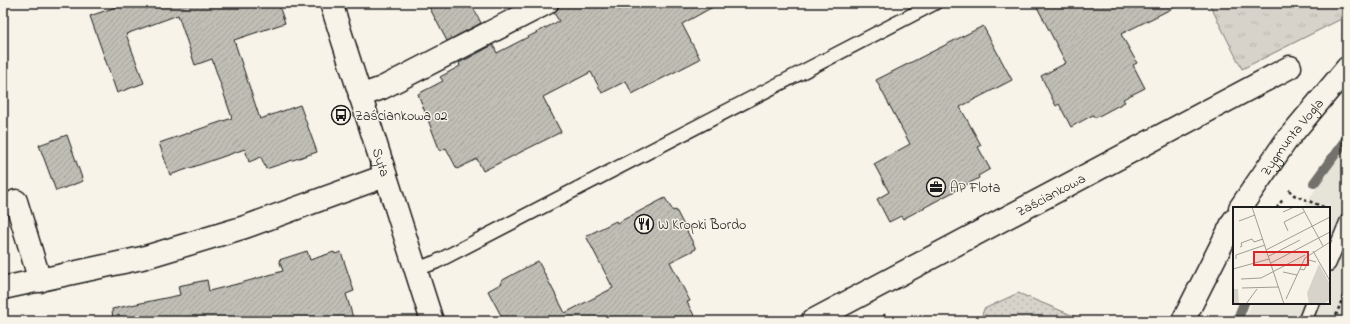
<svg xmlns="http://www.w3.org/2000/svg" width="1350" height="324" viewBox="0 0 1350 324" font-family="'Indie Flower',sans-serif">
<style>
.built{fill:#e6e3d9}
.grass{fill:url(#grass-tufts);stroke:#7a7874}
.park{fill:url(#park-dots);stroke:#7a7874}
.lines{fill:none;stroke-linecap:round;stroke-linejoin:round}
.stream{stroke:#72716c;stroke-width:10}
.building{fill:url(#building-hatch);stroke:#1c1c1c}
.lane-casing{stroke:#1c1c1c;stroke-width:16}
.street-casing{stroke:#1c1c1c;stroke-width:25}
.secondary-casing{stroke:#1c1c1c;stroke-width:25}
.path{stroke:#1c1c1c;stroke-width:2.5;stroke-dasharray:3 3;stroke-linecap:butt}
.lane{stroke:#f7f3e8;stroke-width:13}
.street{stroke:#f7f3e8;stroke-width:22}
.secondary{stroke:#f7f3e8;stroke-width:22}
.labels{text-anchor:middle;stroke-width:3;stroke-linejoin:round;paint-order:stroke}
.poi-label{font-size:14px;fill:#1c1c1c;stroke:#f7f3e8;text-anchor:start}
.street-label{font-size:14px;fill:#1c1c1c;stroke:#f7f3e8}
.inset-road{fill:none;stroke:#9f9d96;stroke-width:1}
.view{fill:#d62828;fill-opacity:0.15;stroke:#d62828;stroke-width:2}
.inset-edge{fill:none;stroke:#1c1c1c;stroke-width:2}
</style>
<defs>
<pattern id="grass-tufts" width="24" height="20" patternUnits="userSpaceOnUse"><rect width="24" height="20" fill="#d7d3cb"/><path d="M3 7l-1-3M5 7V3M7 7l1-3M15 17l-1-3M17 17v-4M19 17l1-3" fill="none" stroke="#b8b5ae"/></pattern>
<pattern id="park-dots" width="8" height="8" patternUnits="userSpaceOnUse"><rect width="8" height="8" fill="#d7d3cb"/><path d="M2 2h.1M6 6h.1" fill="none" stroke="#b8b5ae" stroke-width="1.8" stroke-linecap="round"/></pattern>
<pattern id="building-hatch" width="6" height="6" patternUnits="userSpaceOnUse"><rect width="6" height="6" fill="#c0beb5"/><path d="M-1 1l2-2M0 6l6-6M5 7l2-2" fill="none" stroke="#a4a39b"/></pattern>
</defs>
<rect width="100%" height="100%" fill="#f7f3e8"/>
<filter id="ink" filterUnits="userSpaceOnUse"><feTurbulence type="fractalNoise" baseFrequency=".025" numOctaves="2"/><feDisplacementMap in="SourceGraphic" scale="8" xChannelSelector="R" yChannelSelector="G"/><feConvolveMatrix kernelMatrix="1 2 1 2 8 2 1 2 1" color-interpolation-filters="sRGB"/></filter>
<g filter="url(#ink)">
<path class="built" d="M1347,148V321H1244L1252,303H1329V208H1303L1327,172Z"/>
<path class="grass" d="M1209,3H1347V16L1242,69Z"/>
<path class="park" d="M1018,293L1086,321H980L984,309Z"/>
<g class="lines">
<path class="stream" d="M1314,183L1347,138
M1237,321L1244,303"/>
</g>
<path class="building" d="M127,3H278L285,23L234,40L260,119L300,105L317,152L266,169L261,157L249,162L245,149L170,175L159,143L232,118L212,59L195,65L178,15L126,34L144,83L117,93L90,16Z
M427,3H471L481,23L447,41Z
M559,3H720L682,24L700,59L632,94L626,81L602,93L591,72L543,97L561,132L483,171L477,159L457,169L446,148L440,151L418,94L443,81L440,77L460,66L459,63L493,45L497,53L559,21L554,13L558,9Z
M1035,3H1183L1121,34L1137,63L1133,65L1145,88L1123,99L1125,102L1095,118L1093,115L1071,127L1059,104L1056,106L1041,76L1066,63Z
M983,26L1012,80L960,107L981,145L978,147L990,169L978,176L979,178L903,219L901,216L889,222L877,199L889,192L874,164L910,144L876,80Z
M67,135L83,181L56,191L39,145Z
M665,198L673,211L676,210L696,249L670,262L690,301L687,302L697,321H504L488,291L502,283L501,281L538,261L565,313L613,288L586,236L616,221L617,223Z
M307,251L310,260L334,252L335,254L341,252L354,291L346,294L354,321H113L112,309L180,295L178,286L207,280L209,291L241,283L283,271L279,260Z"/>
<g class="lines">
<g class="lane-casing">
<path id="lane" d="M1329,264L1347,221
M415,270L436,262L935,3
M1305,321L1312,303"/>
</g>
<g class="street-casing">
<g id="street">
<path d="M360,96L382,88L547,3"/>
<path d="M16,201L40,281"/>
<path id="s1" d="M1240,208L1286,141L1347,68"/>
<path d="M3,288L142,258L245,227L385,176"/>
<path id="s2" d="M812,321L1290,67"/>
<path d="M1183,321L1234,220"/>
</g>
</g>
<g class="secondary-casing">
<g id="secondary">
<path id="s3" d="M331,3L432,321"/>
</g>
</g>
<path class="path" d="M1289,190L1294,195L1326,208
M1277,208L1283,199
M884,314L887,321
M1217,321L1220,315
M1334,321L1347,286"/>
<use href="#lane" class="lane"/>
<use href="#street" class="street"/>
<use href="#secondary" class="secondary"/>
</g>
</g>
<defs>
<g id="bus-ring" transform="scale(1)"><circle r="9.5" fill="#f7f3e8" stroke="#1c1c1c" stroke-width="1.5"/><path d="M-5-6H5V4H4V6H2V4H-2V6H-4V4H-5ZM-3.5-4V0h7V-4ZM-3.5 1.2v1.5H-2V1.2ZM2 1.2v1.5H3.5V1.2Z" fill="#1c1c1c"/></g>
<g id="office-ring" transform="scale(1)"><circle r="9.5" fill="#f7f3e8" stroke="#1c1c1c" stroke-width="1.5"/><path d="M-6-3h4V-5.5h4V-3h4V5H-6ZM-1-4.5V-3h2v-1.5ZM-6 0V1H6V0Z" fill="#1c1c1c"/></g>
<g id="restaurant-ring" transform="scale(1)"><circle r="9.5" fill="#f7f3e8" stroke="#1c1c1c" stroke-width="1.5"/><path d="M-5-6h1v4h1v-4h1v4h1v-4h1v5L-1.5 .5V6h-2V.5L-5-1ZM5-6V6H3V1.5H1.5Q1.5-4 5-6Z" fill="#1c1c1c"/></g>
</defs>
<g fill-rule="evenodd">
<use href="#bus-ring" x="341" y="115"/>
<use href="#office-ring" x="936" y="187"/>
<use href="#restaurant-ring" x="644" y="224"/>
</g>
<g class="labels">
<g class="poi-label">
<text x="355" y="120">Zaściankowa 02</text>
<text x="950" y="192">AP Flota</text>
<text x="658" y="229">W Kropki Bordo</text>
</g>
<g class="street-label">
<text dy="5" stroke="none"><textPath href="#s1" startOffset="88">Zygmunta Vogla</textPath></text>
<text dy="5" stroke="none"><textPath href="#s3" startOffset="167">Syta</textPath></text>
<text dy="5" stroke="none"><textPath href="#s2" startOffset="270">Zaściankowa</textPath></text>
</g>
</g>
<g transform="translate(1233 207)">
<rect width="97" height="97" fill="#f7f3e8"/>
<path d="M86,57L97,77V93L90,97H76L74,86Z" fill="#d7d3cb"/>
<path d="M0,82H5L6,97H0Z" fill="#d7d3cb"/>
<path class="inset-road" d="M19,0L51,97M69,0L90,39M50,5L61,0M6,14L22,8M55,24L51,15L71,5M7,40L9,39L8,36L19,32L21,35L30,32M33,43L97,10M80,44L97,74M36,49L67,33M3,52V48L32,38M38,56L97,25M0,62L36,52M67,62L71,63L76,53L83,55M50,65L64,68M8,72L28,71L72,48M9,81L46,80M53,92L72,51L97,35M13,97L24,82"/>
<path class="view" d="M21,45H75V58H21Z"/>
<rect width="97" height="97" class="inset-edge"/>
</g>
<rect width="1350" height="324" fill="none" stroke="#f7f3e8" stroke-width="16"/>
<rect x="8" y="8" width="1334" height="308" fill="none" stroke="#1c1c1c" stroke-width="1.5" filter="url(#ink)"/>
</svg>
